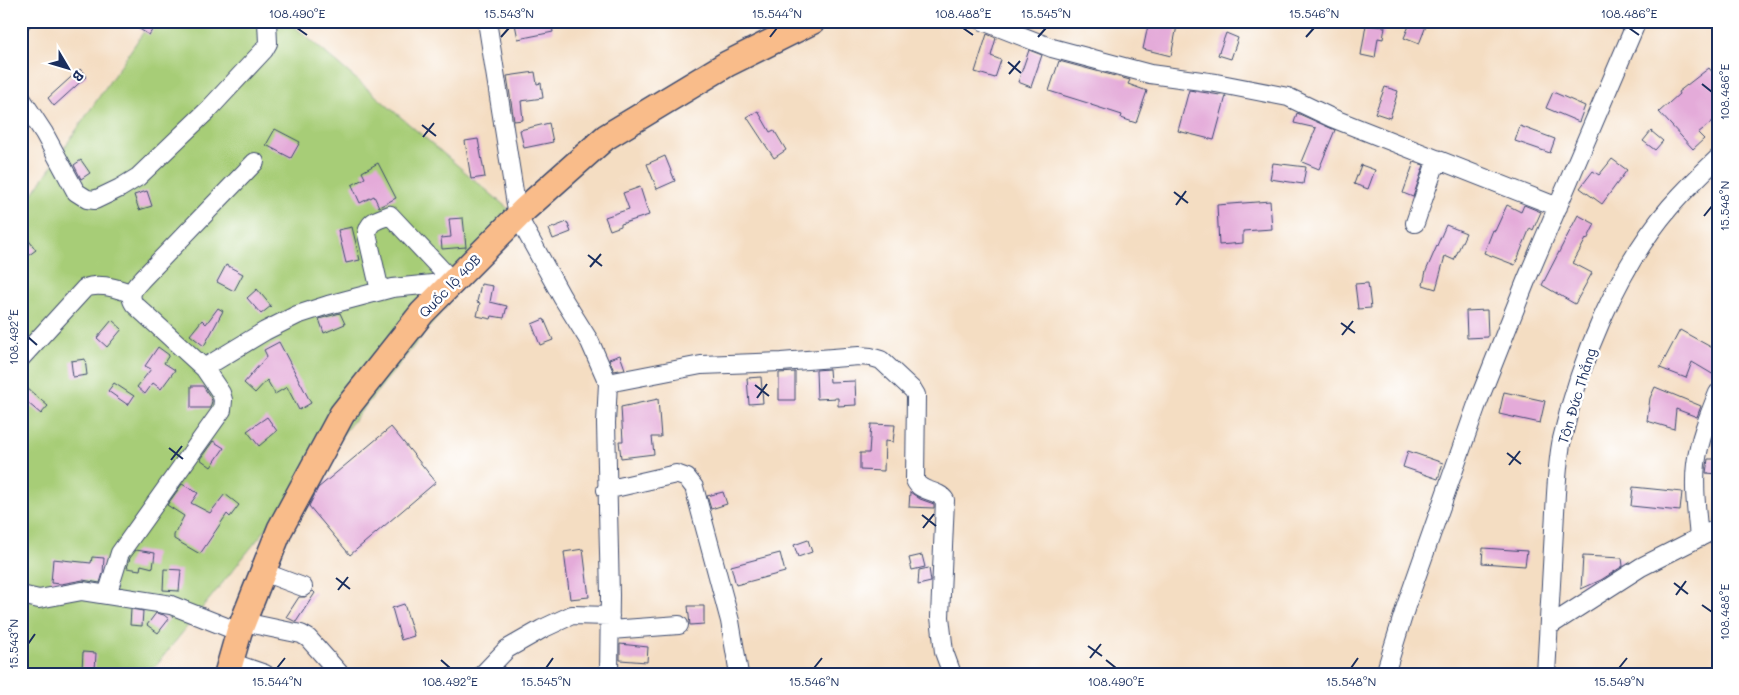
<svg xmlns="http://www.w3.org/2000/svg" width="1739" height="695" viewBox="0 0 1739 695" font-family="Mali,sans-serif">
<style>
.green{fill:#a7cd77;stroke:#617e6a}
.building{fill:#e4abd9}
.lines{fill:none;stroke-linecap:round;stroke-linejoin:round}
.minor-casing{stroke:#3c496d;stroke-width:20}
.highway-casing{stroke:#3c496d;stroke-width:28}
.minor{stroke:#fff;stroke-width:18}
.highway{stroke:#f9bc8a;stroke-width:25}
.ticks{fill:none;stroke:#1b2f5e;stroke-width:2}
.labels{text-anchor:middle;stroke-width:5;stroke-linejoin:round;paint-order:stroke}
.street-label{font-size:14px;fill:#1b2f5e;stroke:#fff}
.neatline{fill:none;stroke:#1b2f5e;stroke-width:2}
.ticks-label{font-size:12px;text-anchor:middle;fill:#1b2f5e}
</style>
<rect width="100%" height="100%" fill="#fff"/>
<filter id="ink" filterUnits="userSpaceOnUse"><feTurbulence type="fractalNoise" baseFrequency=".02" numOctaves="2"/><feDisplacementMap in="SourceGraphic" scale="10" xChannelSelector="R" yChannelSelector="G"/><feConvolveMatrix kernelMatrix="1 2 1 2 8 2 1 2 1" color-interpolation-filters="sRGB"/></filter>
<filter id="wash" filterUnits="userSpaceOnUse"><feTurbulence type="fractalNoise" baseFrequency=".0096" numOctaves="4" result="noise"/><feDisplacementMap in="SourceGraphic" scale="20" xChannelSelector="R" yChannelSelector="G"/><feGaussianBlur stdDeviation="1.12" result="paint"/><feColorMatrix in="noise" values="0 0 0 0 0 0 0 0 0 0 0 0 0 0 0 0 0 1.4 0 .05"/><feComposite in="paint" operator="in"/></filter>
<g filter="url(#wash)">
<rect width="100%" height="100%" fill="#f4ddc2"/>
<path class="green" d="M151,21H288L518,217L149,674H21V211Z"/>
<g id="blocks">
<path class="building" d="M142,21H158L149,35L138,28Z
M530,21H551L553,32L518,39L515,24Z
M1149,21H1178L1171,56L1143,49Z
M1411,21H1428L1419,44L1404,38Z
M1366,25L1385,27L1383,39L1378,38L1375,58L1361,55Z
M1226,33L1238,38L1231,59L1218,55Z
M987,34L996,38L991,56L1001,60L995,78L975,72Z
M1029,50L1042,55L1031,87L1018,82Z
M1059,61L1130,80L1128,84L1147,91L1136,123L1121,118L1122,115L1091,105V104L1049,91Z
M1709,68L1718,79V117L1698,133L1704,139L1693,149L1659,112L1679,94L1678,92Z
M80,69L87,76L54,106L48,98Z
M535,72L537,84L541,83L543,98L521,101L523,120L514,121L507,76Z
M1385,87L1398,91L1390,118L1375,113Z
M1189,90L1226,96L1214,140L1178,131Z
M1553,92L1585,106L1579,122L1546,108Z
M758,111L770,132L774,130L786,150L774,158L747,117Z
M1297,113L1335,130L1319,169L1302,162L1316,128L1294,123Z
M549,123L553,142L524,148L520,130Z
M1520,126L1555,139L1550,153L1515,141Z
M275,129L300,142L291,158L266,145Z
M1651,131L1663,141L1655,150L1643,141Z
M478,139L485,177L471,179L465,141Z
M665,156L675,181L657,189L647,164Z
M1612,159L1627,170L1602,204L1580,188L1593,171L1599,175Z
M81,160L90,173L81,179L74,165Z
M1414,162L1424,165L1413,197L1403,193Z
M378,163L396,198L379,207L374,196L360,203L352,185L365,178L362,172Z
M1273,163L1306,167L1303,184L1270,179Z
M1361,165L1375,170L1368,189L1354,184Z
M640,187L649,215L621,224V226L610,230L605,217L629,209L623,193Z
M147,191L152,206L139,210L134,195Z
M1270,201L1272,229L1243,231V243L1219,245L1217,205Z
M1507,205L1521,212L1524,205L1541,212L1533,230L1530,228L1515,265L1484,253L1493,230L1495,231Z
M1578,215L1595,224L1587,240L1586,239L1573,263L1592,273L1575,304L1542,285Z
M463,218L466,247L442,249L441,238L451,237L449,219Z
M567,222L571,232L553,239L549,229Z
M1446,225L1466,233L1454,260L1445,256L1436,289L1423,285L1426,271Z
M352,227L360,260L346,263L338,230Z
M21,230L36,250L21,261Z
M226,265L243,274L234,291L217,282Z
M1368,283L1371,308L1358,309L1355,284Z
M481,284L493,286L490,302L507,306L504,318L492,316L491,319L477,316L480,303L477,302Z
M257,289L271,306L261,314L247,298Z
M218,308L223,311L204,346L190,335L202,320L206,324Z
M1487,310L1488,337L1467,338L1466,311Z
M340,313L345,324L324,333L319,319Z
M544,319L553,340L540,345L532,324Z
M112,320L122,329L107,347L97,338Z
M1680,330L1718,351V368L1714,375L1692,362L1686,378L1660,368Z
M279,342L311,403L299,410L287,387L275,394L267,380L255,393L244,383L267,356L264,350Z
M158,347L169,355L164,363L175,370L161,389L153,383L145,394L137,387L151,369L145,366Z
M620,355L625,369L614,371L609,359Z
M85,359L87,375L73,377L71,361Z
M829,369L830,382L855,381L856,405L838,406V398L817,399L816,370Z
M795,372V400H779V373Z
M761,377L763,403L749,404L747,378Z
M21,383L48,406L41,414L21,397Z
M114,383L134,396L128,405L108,391Z
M191,386H203L211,398L212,401L210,408H191Z
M1655,387L1701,406L1697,417L1676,409L1674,429L1647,421L1650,398Z
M1504,392L1545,401L1540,423L1499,414Z
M658,399L661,437H652L654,454L621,458L619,441H623L621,407Z
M267,417L277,431L259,446L247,431Z
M871,424L895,425L893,442L885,441L884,471L860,470V453H869Z
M391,427L436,482L350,555L309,506L318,488Z
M213,441L224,448L211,467L200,459Z
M1408,451L1443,463L1438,479L1403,467Z
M1708,459H1718V474L1706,473Z
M182,484L198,493L191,503L210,513L225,494L239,505L230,517L227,514L200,554L174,539V535L184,516L167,505Z
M1633,487L1682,492L1680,511L1631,506Z
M723,492L727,504L711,509L707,496Z
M910,492L920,499L934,504V508L909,507Z
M808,540L812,552L798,557L794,545Z
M1483,548L1527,551L1525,566L1482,563Z
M583,549L589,597L570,599L564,552Z
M136,550L155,553L153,568L141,565L140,570L127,568L130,558Z
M780,553L785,572L736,585L731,566Z
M922,555L925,567L912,570L909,558Z
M1583,556L1622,558L1623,566L1601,580L1581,589Z
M92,557L104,558L103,573L100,583L83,580L61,584L51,583L53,559L91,563Z
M929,568L931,582L918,585L919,570Z
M164,569L181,570L179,591L163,590Z
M313,591L315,593L296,622L286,617L299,597H305Z
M404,604L414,636L401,640L392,608Z
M688,606H704V624L690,625Z
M131,609L143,611L142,626L130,625Z
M156,613L164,615L169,619L158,633L147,625Z
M620,644L648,647L647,662L620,660Z
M83,652L96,653L95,670L82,669Z"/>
</g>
</g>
<g filter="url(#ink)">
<use href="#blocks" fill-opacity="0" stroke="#3c496d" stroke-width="1"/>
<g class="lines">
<g class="minor-casing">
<path id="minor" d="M487,21L518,217L562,297L590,342L608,383L606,423L610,595L609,674
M983,21L1052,48L1150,74L1216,83L1288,97L1332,118L1558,207
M21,22L22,21
M21,98L44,133L76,192L87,199L95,200L120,188L138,177L209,109L264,50L268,43L267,21
M1415,223L1437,159
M380,291L367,234C369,220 378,220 390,215L453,282
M21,358L85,288C100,282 117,289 131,293
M204,368L265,331L297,315L328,305L392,288L453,282
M608,383L701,365L781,362L859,356L871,357L881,360L913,390L916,395L915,480C920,493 938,489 945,500L940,617L944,652L952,674
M606,490L676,474L687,478L694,487L730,621L739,674
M1699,538C1697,514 1693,488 1696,464C1699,440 1709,415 1718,393
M263,572L303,587
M21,595L39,599L82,591L171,605L239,632
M107,595L120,553L222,410L223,400L221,393L204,368L134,304C127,293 136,286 143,278L255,162
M243,622L301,634L308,638L340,674
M1549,626L1641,567L1718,528
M610,630L679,625
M230,662L265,674
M483,674L507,649L542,629L572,615L610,616
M1385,674L1406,606L1476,407L1526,281L1637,21
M1546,674C1549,626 1551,578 1554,530C1556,500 1556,468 1562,439C1580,360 1617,269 1670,207C1685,190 1701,174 1718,158"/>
</g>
<g class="highway-casing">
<path id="highway" d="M227,674L239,632L280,529L342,414L422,313L525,209L606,137L727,64L813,21"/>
</g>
<use href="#minor" class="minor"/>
<use href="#highway" class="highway"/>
</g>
</g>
<path class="ticks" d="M297,28L307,35M963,28L973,35M1629,28L1639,35M501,37L509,28M770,37L777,28M1038,37L1046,28M1306,37L1314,28M1008,62L1021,73M1009,74L1020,61M1702,84L1712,92M422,125L436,136M423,137L434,123M1174,192L1188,203M1176,205L1186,191M1704,216L1712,206M588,255L602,266M590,267L601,254M1341,323L1355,333M1342,335L1353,321M28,337L37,345M755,385L769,396M757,398L767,384M169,448L183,459M1507,453L1521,464M171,460L182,446M1509,465L1520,451M922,515L936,526M923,528L934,514M336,578L350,589M1674,583L1688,594M338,590L348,577M1676,595L1686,581M1702,605L1712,612M28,644L35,634M1088,646L1102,656M1090,658L1101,644M441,660L450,668M1106,660L1116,668M277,668L285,658M546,668L553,658M814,668L822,658M1351,668L1358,658M1619,668L1627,658"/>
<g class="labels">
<g class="street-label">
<text transform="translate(450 286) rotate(-46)" y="5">Quốc lộ 40B</text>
<text transform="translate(1577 396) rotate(-73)" y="5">Tôn Đức Thắng</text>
</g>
</g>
<rect width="1739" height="695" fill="none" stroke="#fff" stroke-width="55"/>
<g transform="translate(68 68) rotate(128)" stroke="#ffffff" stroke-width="4" paint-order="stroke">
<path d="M0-4L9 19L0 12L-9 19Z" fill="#1b2f5e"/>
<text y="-8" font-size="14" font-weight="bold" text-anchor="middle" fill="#1b2f5e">B</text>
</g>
<rect x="28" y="28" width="1684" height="640" class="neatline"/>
<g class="ticks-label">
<text x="297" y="18">108.490°E</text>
<text x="509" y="18">15.543°N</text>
<text x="777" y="18">15.544°N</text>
<text x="963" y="18">108.488°E</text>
<text x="1046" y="18">15.545°N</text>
<text x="1314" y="18">15.546°N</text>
<text x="1629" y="18">108.486°E</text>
<text transform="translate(1725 92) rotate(-90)" y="4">108.486°E</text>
<text transform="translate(1725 206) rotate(-90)" y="4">15.548°N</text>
<text transform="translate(14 337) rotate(-90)" y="4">108.492°E</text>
<text transform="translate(1725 612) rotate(-90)" y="4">108.488°E</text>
<text transform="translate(14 644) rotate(-90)" y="4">15.543°N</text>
<text x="277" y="686">15.544°N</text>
<text x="450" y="686">108.492°E</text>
<text x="546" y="686">15.545°N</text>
<text x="814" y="686">15.546°N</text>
<text x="1116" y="686">108.490°E</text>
<text x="1351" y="686">15.548°N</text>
<text x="1619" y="686">15.549°N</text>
</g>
</svg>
